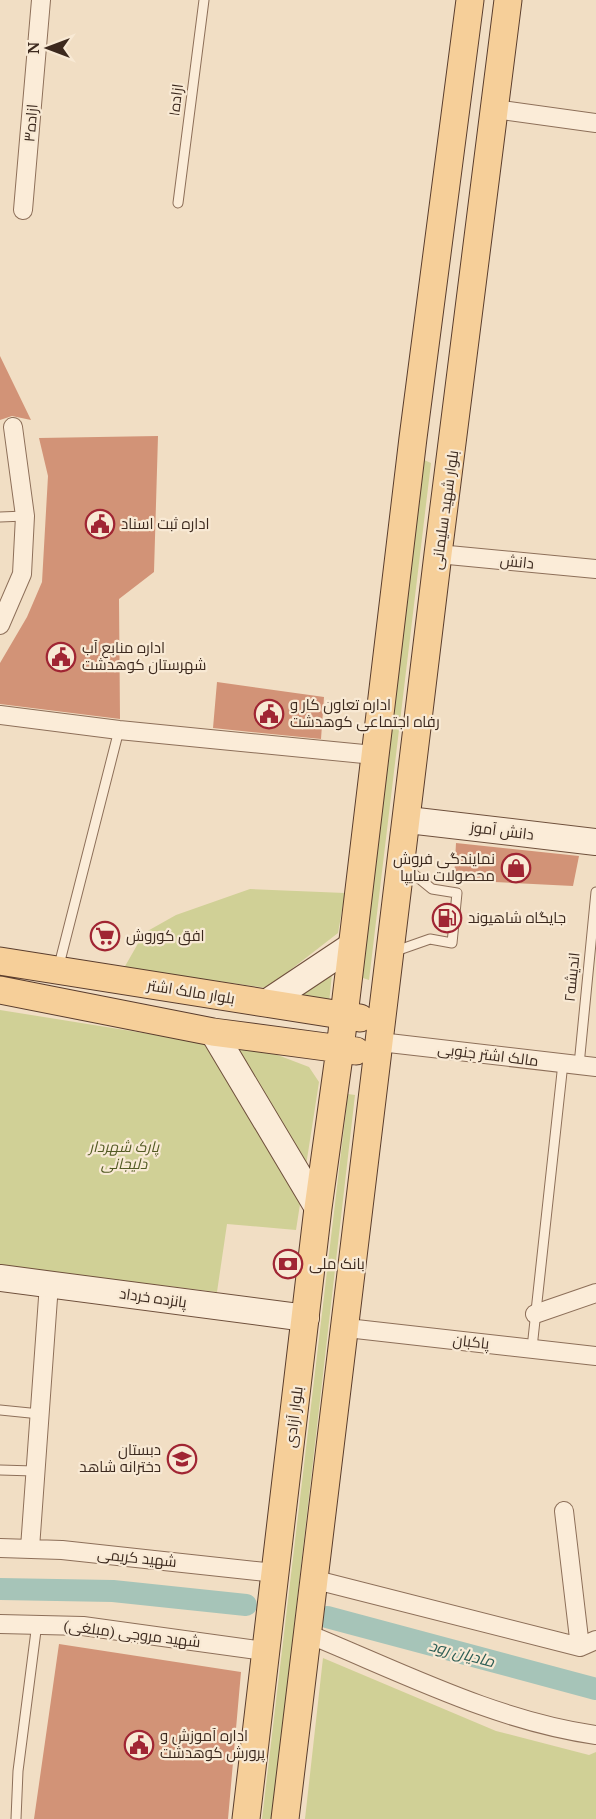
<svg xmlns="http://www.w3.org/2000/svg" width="596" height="1819" viewBox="0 0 596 1819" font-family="'PT Serif',Cairo,serif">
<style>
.green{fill:#d0d096}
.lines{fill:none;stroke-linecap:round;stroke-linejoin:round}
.canal{stroke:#a6c4b8;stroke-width:22}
.building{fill:#d29377}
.lane-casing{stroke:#8d6f59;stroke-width:11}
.street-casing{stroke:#8d6f59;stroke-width:20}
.secondary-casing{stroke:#6f503c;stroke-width:28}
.primary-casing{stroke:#5a3d2d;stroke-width:29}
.lane{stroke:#fbecd8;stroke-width:9}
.street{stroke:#fbecd8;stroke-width:18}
.secondary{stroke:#fbecd8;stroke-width:26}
.primary{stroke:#f6cf99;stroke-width:27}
.labels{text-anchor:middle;stroke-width:4.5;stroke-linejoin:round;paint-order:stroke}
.street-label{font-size:15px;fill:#3c291e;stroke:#f8e9d4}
.poi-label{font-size:15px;fill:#3c291e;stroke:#f8e9d4;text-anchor:start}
.park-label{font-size:15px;font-style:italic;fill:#525a23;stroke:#f8e9d4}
.water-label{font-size:16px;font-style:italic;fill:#2c5d54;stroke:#f8e9d4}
</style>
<rect width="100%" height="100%" fill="#f1dec4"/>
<path class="green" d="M424,460L431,463L369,980L360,977Z
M250,889L345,893L338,933L267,988L124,968L144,933L176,915Z
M332,974L329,1003L293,998Z
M0,1010L275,1054L309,1067L319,1082L296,1230L227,1224L217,1292L0,1266Z
M348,1094L355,1095L272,1819H262Z
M323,1658L496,1731L589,1755L596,1752V1819H305Z"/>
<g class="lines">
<path class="canal" d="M0,1589L113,1591L246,1605
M327,1617L596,1689"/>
</g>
<path class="building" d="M0,356L31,420L12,416L0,420Z
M158,436L154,572L119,599L120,719L0,704V663L27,617L42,582L48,476L39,438Z
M217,682L324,697L321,739L213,728Z
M456,843L579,856L573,886L454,880Z
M59,1644L241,1672L228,1819H34Z"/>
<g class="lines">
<g class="lane-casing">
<path id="lane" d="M178,203L204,0
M0,517L25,516
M393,952L430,939L452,943L457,893L432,889L405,867
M58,969L119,730
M579,1065L596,892
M532,1348L563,1063
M0,1410L40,1414
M0,1470L34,1471
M16,1819L18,1771L37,1623"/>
</g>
<g class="street-casing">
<path id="street" d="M495,109L596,123
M23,210L41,0
M438,554L596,569
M0,625L22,574L25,516L13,427
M0,715L119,730L374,755
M380,1042L596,1067
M535,1314L596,1293
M347,1328L596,1356
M564,1511L580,1647
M0,1548L62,1550L275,1573
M30,1548L49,1284
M316,1580L580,1647L596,1640
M0,1624L83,1626L264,1651
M308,1634C401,1672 496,1721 596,1735"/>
</g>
<g class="secondary-casing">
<path id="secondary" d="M408,820L596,842
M266,1003L350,947
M213,1032L318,1208
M0,1278L306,1318"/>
</g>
<g class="primary-casing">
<path id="primary" d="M0,961L360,1018
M0,990L213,1032L356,1051
M246,1819L318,1208L340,1049L413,438L470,0
M285,1819L438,554L508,0"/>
</g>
<use href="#lane" class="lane"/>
<use href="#street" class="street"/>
<use href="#secondary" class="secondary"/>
<use href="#primary" class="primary"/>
</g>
<defs>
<g id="civic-ring" transform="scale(1.5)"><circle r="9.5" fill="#f8e9d4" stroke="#a02533" stroke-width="1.5"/><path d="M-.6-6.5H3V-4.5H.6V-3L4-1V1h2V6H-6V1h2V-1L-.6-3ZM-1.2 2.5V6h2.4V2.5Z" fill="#a02533"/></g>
<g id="shop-ring" transform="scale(1.5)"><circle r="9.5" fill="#f8e9d4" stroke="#a02533" stroke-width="1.5"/><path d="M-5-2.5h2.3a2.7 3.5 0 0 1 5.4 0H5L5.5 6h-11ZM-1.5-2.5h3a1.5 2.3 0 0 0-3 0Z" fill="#a02533"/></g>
<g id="fuel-ring" transform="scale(1.5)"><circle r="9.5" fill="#f8e9d4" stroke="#a02533" stroke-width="1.5"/><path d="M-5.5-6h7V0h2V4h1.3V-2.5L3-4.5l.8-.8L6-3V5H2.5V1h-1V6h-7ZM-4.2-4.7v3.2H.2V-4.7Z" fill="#a02533"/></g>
<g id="supermarket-ring" transform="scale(1.5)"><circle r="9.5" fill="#f8e9d4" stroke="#a02533" stroke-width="1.5"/><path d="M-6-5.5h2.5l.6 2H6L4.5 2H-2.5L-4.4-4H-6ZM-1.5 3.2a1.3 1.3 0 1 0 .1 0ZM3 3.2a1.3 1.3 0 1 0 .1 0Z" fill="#a02533"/></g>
<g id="bank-ring" transform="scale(1.5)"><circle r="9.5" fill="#f8e9d4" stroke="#a02533" stroke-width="1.5"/><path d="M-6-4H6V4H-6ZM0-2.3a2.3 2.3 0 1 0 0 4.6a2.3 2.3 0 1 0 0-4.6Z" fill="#a02533"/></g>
<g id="school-ring" transform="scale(1.5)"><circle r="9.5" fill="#f8e9d4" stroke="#a02533" stroke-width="1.5"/><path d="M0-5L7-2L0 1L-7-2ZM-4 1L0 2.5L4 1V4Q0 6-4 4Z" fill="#a02533"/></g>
</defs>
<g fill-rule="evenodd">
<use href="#civic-ring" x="100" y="524"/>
<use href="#civic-ring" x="61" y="657"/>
<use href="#civic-ring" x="269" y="714"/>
<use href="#shop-ring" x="516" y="868"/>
<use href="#fuel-ring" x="447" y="918"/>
<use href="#supermarket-ring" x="105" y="936"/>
<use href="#bank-ring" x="288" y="1264"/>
<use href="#school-ring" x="182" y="1459"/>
<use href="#civic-ring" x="139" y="1745"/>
</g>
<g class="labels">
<g class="street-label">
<text transform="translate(176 100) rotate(-83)" y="5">ازاده۱</text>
<text transform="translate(31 123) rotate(-85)" y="5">ازاده۳</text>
<text transform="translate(445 510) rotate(-82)" y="5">بلوار شهید سلیمانی</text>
<text transform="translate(517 562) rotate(6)" y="5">دانش</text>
<text transform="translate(502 831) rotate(7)" y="5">دانش آموز</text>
<text transform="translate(572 977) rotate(-84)" y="5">اندیشه۲</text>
<text transform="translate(191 992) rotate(9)" y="5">بلوار مالک اشتر</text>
<text transform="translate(488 1055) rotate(7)" y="5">مالک اشتر جنوبی</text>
<text transform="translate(153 1298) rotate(8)" y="5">پانزده خرداد</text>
<text transform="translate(471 1342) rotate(6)" y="5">پاکبان</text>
<text transform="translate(294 1417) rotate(-83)" y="5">بلوار آزادی</text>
<text transform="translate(137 1558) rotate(6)" y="5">شهید کریمی</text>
<text transform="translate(132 1634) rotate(7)" y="5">شهید مروجی (مبلغی)</text>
</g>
<g class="poi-label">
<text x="121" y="529">اداره ثبت اسناد</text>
<text x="82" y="653">اداره منابع آب<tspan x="82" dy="17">شهرستان کوهدشت</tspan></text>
<text x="290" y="710">اداره تعاون کار و<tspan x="290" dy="17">رفاه اجتماعی کوهدشت</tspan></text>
<text x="495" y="864" text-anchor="end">نمایندگی فروش<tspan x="495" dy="17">محصولات سایپا</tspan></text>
<text x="468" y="923">جایگاه شاهیوند</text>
<text x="126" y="941">افق کوروش</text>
<text x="309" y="1269">بانک ملی</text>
<text x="161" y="1455" text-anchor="end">دبستان<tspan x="161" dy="17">دخترانه شاهد</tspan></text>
<text x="160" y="1741">اداره آموزش و<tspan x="160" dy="17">پرورش کوهدشت</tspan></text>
</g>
<g class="park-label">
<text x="124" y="1152">پارک شهردار<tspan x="124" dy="17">دلیجانی</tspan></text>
</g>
<g class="water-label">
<text transform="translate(462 1653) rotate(15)" y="6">مادیان رود</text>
</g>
</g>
<g transform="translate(48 48) rotate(270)" stroke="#f8e9d4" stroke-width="4.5" paint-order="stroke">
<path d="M0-4.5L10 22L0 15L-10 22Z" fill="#3c291e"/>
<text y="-9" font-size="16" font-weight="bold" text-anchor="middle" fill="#3c291e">N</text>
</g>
</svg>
